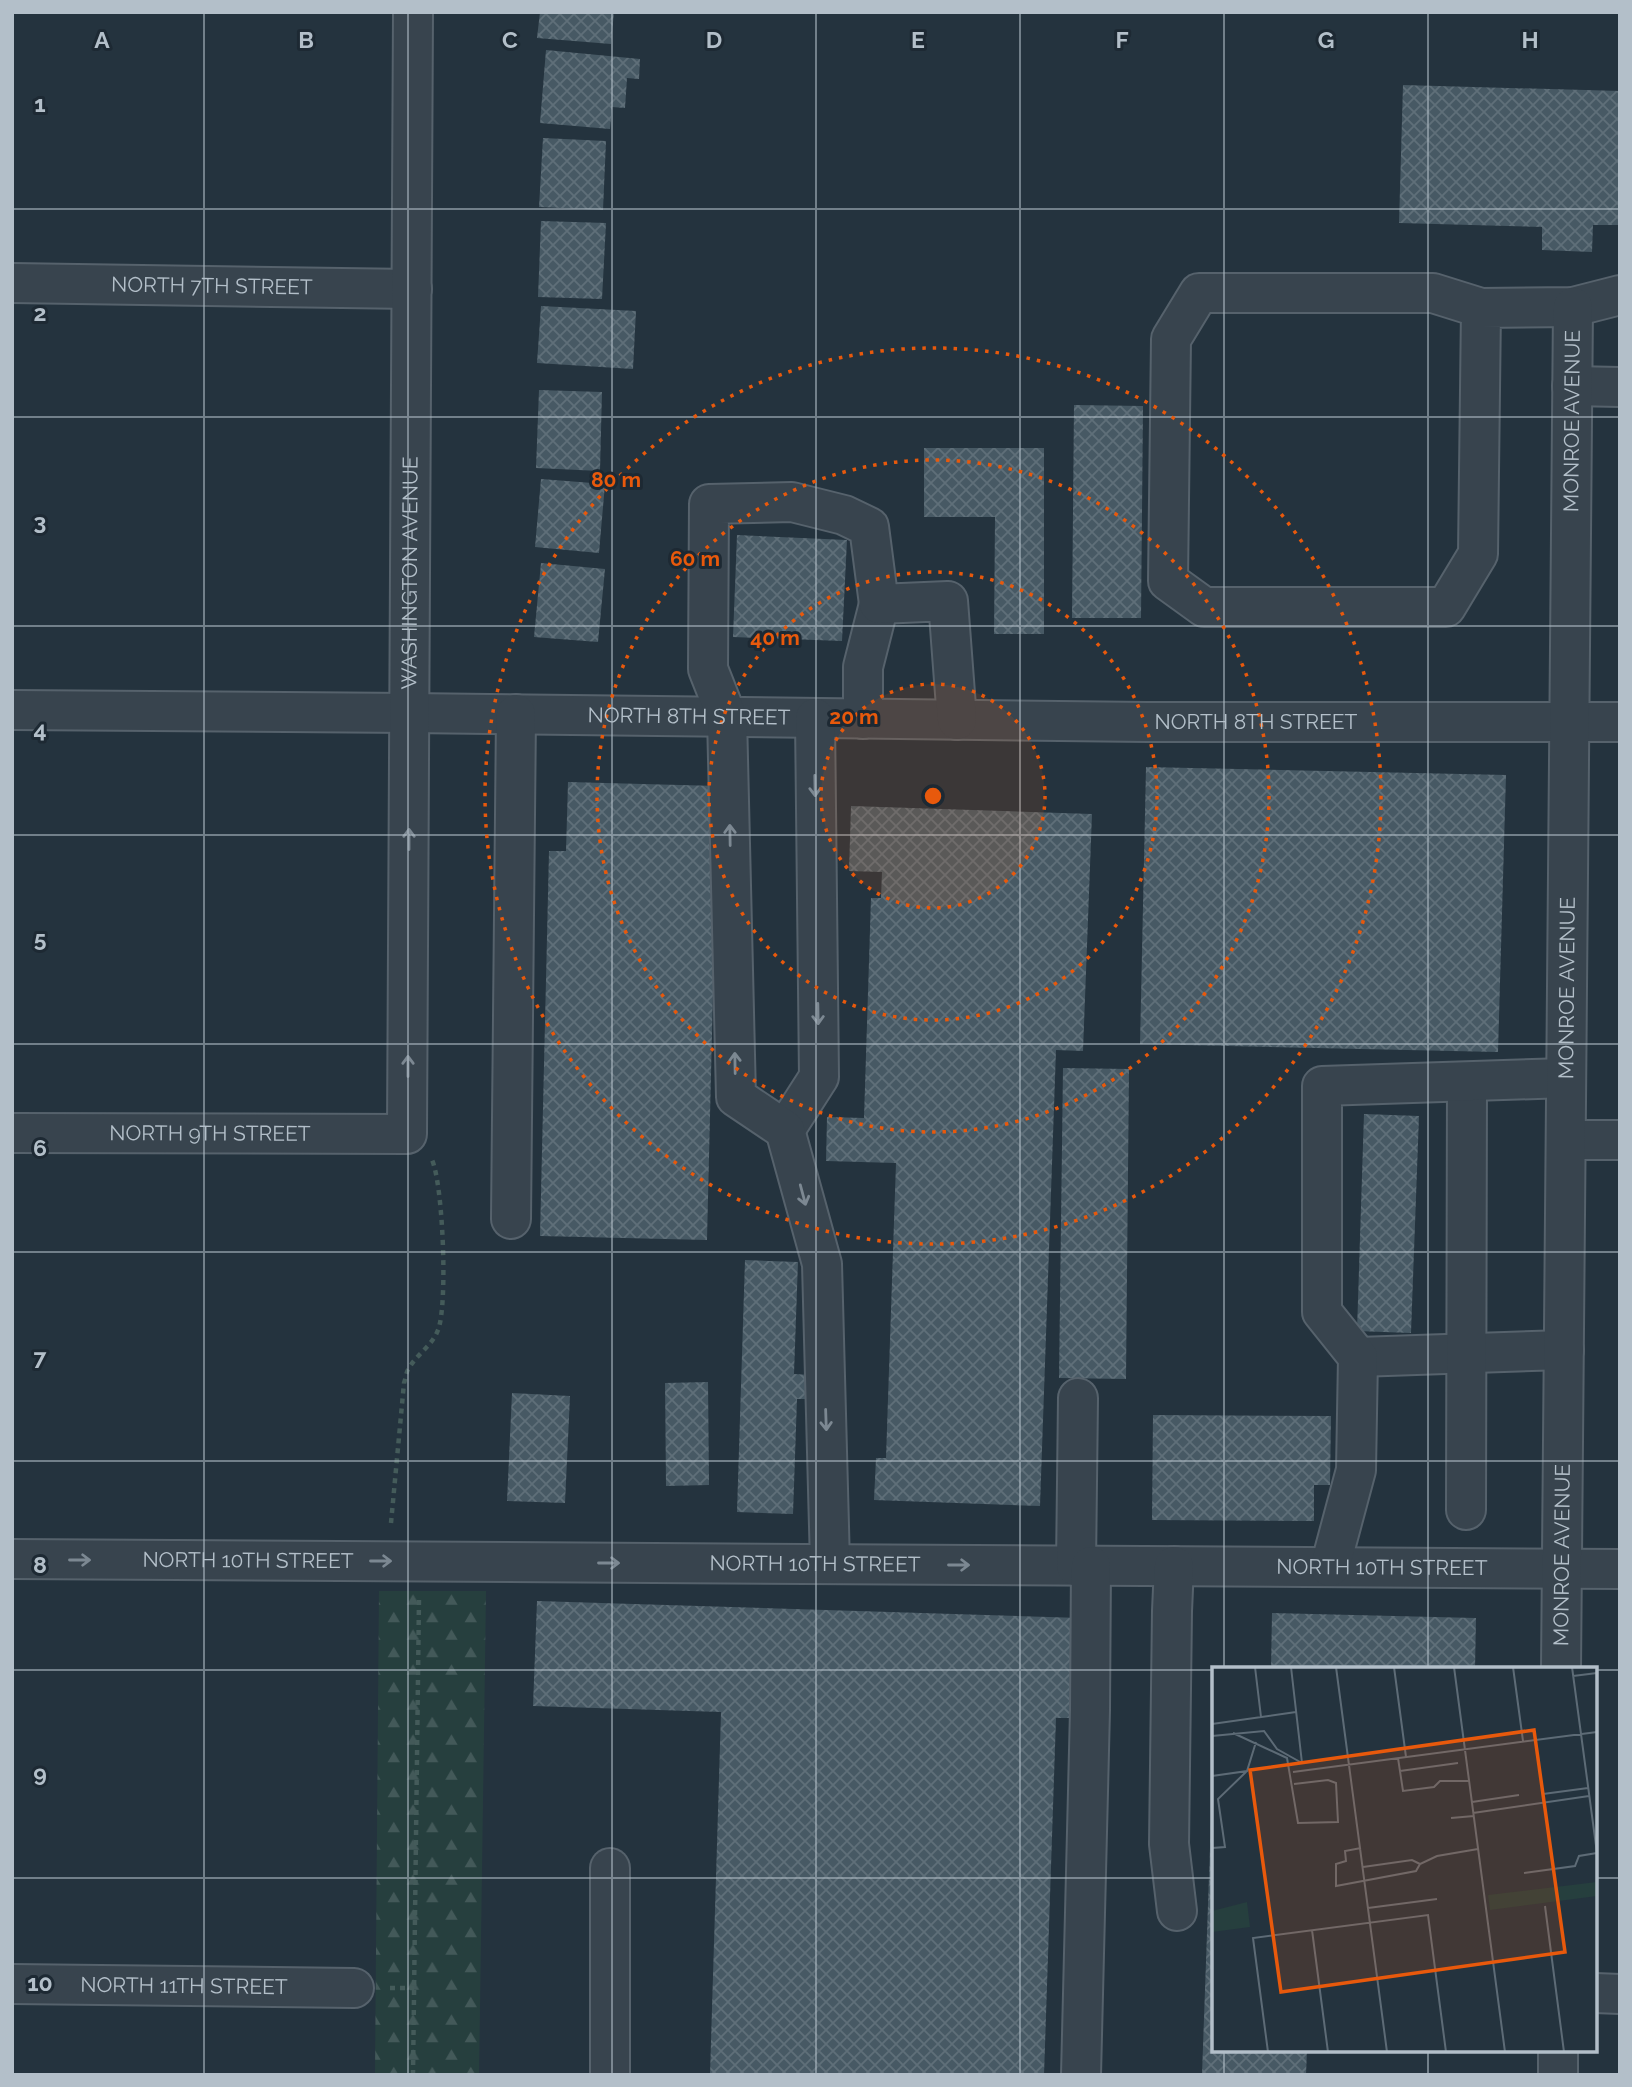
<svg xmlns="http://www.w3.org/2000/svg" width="1632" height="2087" viewBox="0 0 1632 2087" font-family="Raleway,sans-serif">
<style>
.forest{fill:url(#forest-firs)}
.building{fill:url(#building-cross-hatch)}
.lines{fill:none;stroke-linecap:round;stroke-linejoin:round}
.minor-casing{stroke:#56626c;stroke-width:42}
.path{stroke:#445b5a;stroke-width:4.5;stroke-dasharray:5 5;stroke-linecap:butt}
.minor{stroke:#38444e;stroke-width:38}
.oneway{stroke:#7c8892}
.grid{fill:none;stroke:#b3bfc9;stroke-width:2;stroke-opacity:0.55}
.ring{fill:none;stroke:#e8590c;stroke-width:3.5;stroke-dasharray:3.5 7}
.labels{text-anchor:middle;stroke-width:6;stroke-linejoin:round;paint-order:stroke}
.street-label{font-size:21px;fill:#b3bfc9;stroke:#1d2933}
.inset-road{fill:none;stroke:#5d6b76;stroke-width:2}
.view{fill:#e8590c;fill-opacity:0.15;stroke:#e8590c;stroke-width:3.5}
.inset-edge{fill:none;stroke:#b3bfc9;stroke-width:3.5}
.grid-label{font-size:23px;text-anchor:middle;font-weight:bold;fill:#b3bfc9;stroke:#1d2933;stroke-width:6;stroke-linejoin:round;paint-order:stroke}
.centre{fill:#e8590c;stroke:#1d2933;stroke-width:3.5}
.ring-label{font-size:21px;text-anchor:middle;font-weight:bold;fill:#e8590c;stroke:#1d2933;stroke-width:6;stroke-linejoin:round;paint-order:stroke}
</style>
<defs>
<pattern id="forest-firs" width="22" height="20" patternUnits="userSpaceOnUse" patternTransform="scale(1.75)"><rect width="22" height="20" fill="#263f3e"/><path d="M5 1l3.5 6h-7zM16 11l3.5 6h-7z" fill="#435959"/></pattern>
<pattern id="building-cross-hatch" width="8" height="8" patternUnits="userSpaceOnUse" patternTransform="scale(1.75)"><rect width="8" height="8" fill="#475964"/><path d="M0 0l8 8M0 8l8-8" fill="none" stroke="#5f6f79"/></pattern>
</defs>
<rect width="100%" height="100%" fill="#24333e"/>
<path class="forest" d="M379,1591H486L479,2075H375Z"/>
<path class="building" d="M540,12H614L611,44L537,38Z
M546,50L640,59L639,79L627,78L625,108L612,107L610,129L540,123Z
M1403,85L1620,91V225H1593L1592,252L1542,250V227L1399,223Z
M543,138L606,141L603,210L539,207Z
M541,221L606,223L602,299L538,297Z
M541,306L636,311L633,369L537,363Z
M539,390L602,392L600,471L536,468Z
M1074,405L1143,406L1141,618H1072Z
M924,448H1044V634H994L995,517H924Z
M541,479L605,484L599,553L535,547Z
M737,535L847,540L842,641L733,637Z
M541,563L605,569L598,642L534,637Z
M1146,767L1506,775L1498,1052L1140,1044Z
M568,782L718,786L707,1240L540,1236L549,851H566Z
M851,806L1092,814L1083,1051L1056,1050L1040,1506L874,1500L876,1458H886L896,1163L826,1161L827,1117L864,1118L871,898H881L882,872L849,871Z
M1063,1068L1129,1069L1126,1379L1059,1378Z
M1364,1114L1419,1116L1411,1333L1357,1331Z
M745,1260L798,1262L794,1374L811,1375L810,1399H797L793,1514L737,1512Z
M708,1382L709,1485L666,1486L665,1383Z
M512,1393L570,1396L565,1503L507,1501Z
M1153,1415L1331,1416L1330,1485H1314V1521L1152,1520Z
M537,1601L1081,1618L1078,1718H1056L1044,2075H710L721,1712L533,1706Z
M1272,1613L1476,1618L1475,1669H1271Z
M1212,1791H1214V2050H1307L1306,2075H1202Z"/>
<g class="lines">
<g class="minor-casing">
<g id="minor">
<path id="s1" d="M12,283L412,289"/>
<path d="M1481,308L1478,554L1446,607H1204L1168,581L1171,339L1199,293H1433L1481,308L1573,307L1620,295"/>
<path d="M1572,386L1620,387"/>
<path id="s2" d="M12,710L410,713L1146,722H1620"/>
<path d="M863,719V667L879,604"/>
<path d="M785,1130L819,1077L815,718"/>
<path id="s3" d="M12,1133L407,1134L413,12"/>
<path d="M1566,1140H1620"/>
<path d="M511,1219L516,714"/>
<path d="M1358,1357L1564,1350"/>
<path d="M1466,1510L1467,1082"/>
<path id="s4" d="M12,1559L1620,1569"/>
<path d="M830,1564L822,1264L785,1130L736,1097L727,717L708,669L709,504L792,502L844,515L869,527L879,604L948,601L957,720"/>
<path d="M1076,1566L1078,1398"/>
<path d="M1174,1566L1172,1611L1169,1844L1177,1911"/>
<path d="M1330,1567L1356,1470L1358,1357L1322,1312V1086L1566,1078"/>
<path id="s5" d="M1561,1669L1573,307"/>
<path d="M610,1868V2075"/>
<path id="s6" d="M12,1984L354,1988"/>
<path d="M1595,1993L1620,1994"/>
<path d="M1081,2075L1090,1710L1091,1566"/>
<path d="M1558,2075V2050"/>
</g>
</g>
<path class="path" d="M391,1523L404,1383C406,1378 406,1372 409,1368C417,1354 432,1346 438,1330C448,1305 443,1184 432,1160
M390,1988H414
M413,2075L419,1598"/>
<use href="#minor" class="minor"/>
</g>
<defs><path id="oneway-shaft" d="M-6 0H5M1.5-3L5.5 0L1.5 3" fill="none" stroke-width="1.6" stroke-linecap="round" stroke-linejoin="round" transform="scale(1.75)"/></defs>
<g class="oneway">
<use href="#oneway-shaft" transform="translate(815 786) rotate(89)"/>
<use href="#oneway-shaft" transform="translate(730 835) rotate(-91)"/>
<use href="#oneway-shaft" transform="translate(409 839) rotate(-90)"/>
<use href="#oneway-shaft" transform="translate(818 1014) rotate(89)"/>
<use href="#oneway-shaft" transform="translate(735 1063) rotate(-91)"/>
<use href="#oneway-shaft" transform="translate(408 1066) rotate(-90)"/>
<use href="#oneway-shaft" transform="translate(803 1195) rotate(75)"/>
<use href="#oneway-shaft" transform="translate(826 1420) rotate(88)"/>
<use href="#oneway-shaft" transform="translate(80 1560)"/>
<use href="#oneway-shaft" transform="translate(381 1561)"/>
<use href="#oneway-shaft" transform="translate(609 1563)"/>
<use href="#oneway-shaft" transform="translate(959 1565)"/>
</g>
<path class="grid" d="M204,12V2075M408,12V2075M612,12V2075M816,12V2075M1020,12V2075M1224,12V1669M1428,12V1669M12,209H1620M12,417H1620M12,626H1620M12,835H1620M12,1044H1620M12,1252H1620M12,1461H1620M12,1670H1214M1595,1670H1620M12,1878H1214M1595,1878H1620M1224,2050V2075M1428,2050V2075"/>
<circle cx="933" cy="796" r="112" fill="#e8590c" fill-opacity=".12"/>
<g class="ring">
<circle cx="933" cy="796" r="112"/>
<circle cx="933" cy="796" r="224"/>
<circle cx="933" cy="796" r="336"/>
<circle cx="933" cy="796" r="448"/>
</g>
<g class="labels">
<g class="street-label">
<text dy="7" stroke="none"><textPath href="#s1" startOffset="200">NORTH 7TH STREET</textPath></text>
<text dy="7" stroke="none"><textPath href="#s5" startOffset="1248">MONROE AVENUE</textPath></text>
<text dy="7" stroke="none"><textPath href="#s3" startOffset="956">WASHINGTON AVENUE</textPath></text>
<text dy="7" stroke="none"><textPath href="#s2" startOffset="677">NORTH 8TH STREET</textPath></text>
<text dy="7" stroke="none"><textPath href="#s2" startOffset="1244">NORTH 8TH STREET</textPath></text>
<text dy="7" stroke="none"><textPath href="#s5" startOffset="681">MONROE AVENUE</textPath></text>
<text dy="7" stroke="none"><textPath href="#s3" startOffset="198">NORTH 9TH STREET</textPath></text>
<text dy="7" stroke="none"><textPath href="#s5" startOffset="114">MONROE AVENUE</textPath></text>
<text dy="7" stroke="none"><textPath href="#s4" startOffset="236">NORTH 10TH STREET</textPath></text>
<text dy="7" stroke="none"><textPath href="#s4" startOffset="803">NORTH 10TH STREET</textPath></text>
<text dy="7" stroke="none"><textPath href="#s4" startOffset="1370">NORTH 10TH STREET</textPath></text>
<text dy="7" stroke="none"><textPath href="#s6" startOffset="172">NORTH 11TH STREET</textPath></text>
</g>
</g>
<g transform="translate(1212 1667)">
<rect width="385" height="385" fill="#24333e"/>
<path d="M385,215V229L278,243L276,228ZM35,235L38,260L0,265V244Z" fill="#263f3e"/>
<path class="inset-road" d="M43,0L49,50M79,0L90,96M124,0L175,385M182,0L194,90M242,0L293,385M301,0L311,74M360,0L385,186M361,9L385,6M0,57L84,45M21,66L75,91L86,156L126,155L124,116L116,113L82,117M0,69L52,64L65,82L90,96M186,91L191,124L222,120L228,114H257M188,104L246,96M81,105L385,65M0,109L35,104L44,75M331,127L376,121M260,135L307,128M261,146L377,129M239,151L262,149M0,181L13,180L6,132L35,104M149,181L133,184L134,194L124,197V219L204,204L208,197L225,189L266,182M151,200L200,193L208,197M312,206L363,199L367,189L385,186M333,239L352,385M156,241L225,232M100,263L116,385M56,385L41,271L216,248L234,385"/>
<path class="view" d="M322,63L353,285L69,325L38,103Z"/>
<rect width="385" height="385" class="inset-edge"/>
</g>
<g class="grid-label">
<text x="102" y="48">A</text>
<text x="306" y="48">B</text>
<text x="510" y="48">C</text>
<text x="714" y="48">D</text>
<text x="918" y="48">E</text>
<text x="1122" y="48">F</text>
<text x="1326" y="48">G</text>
<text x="1530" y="48">H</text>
<text x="40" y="112">1</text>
<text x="40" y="321">2</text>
<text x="40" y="530">3</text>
<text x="40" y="738">4</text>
<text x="40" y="947">5</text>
<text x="40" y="1156">6</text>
<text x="40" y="1365">7</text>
<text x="40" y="1573">8</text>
<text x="40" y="1782">9</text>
<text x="40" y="1991">10</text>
</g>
<circle cx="933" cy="796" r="10" class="centre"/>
<g class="ring-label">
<text x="616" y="487">80 m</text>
<text x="695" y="566">60 m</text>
<text x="775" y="645">40 m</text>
<text x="854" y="724">20 m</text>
</g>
<rect width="1632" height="2087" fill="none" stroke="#b3bfc9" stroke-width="28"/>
</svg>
